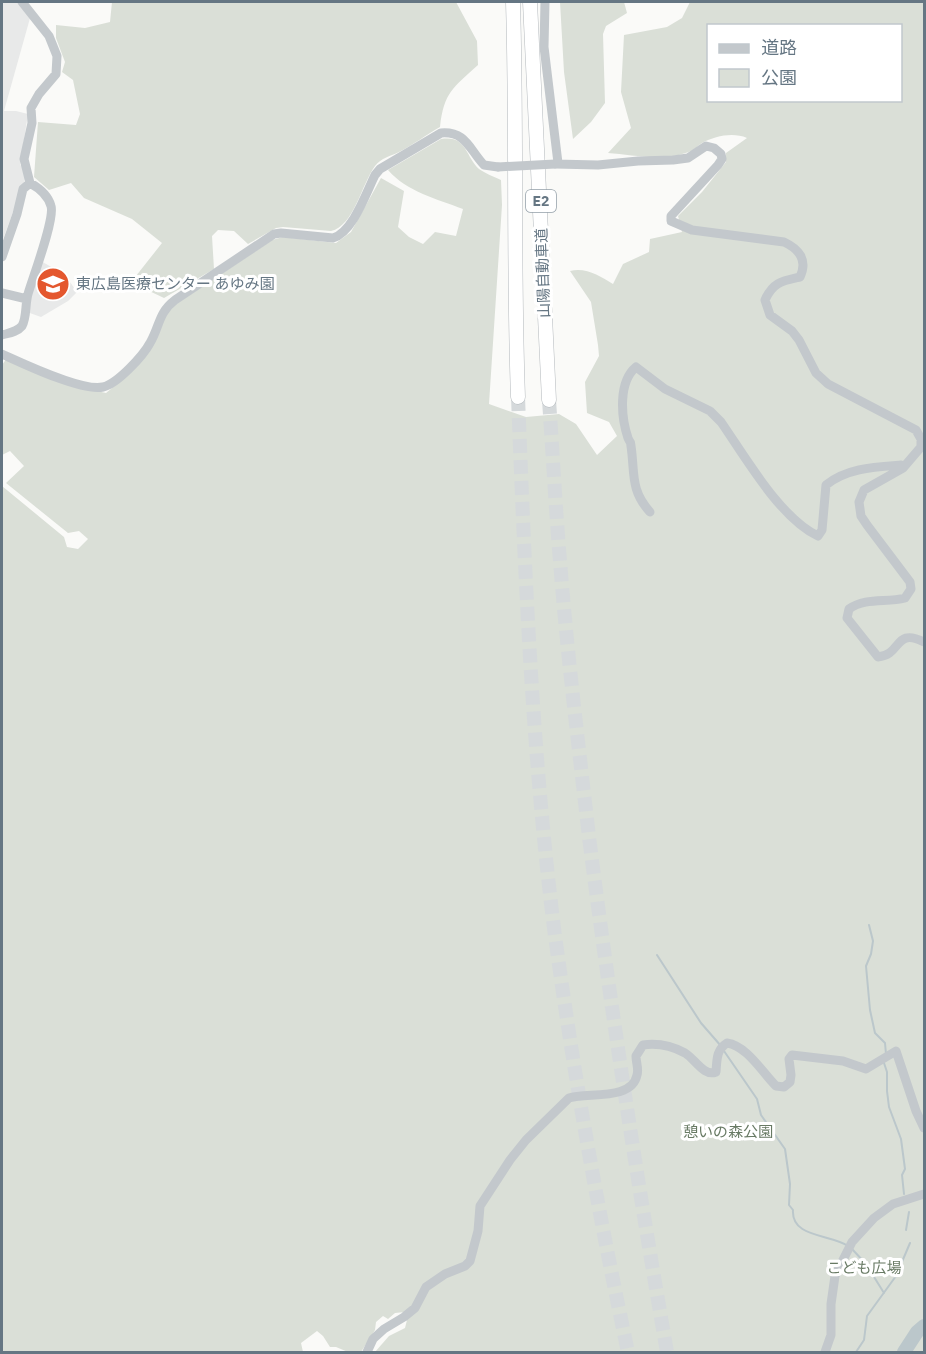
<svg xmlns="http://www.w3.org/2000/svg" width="926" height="1354" viewBox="0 0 926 1354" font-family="'IBM Plex Sans','Noto Sans JP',sans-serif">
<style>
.built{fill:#e8e9e9}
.green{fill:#dadfd7;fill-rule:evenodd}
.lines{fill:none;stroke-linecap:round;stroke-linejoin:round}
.stream{stroke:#bbc7cb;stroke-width:2}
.river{stroke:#bbc7cb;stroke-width:14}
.highway-tunnel{stroke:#d5d9db;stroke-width:14;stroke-dasharray:14 7;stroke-linecap:butt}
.highway-casing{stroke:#b4b9bd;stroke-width:15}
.minor{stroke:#c3c8cc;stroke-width:9}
.highway{stroke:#fff;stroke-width:14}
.minor-bridge{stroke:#c3c8cc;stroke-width:9}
.labels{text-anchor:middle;stroke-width:6;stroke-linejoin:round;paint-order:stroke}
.shield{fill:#fff;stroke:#939fa8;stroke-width:1.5}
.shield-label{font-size:14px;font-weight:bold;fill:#657683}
.street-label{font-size:15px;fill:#657683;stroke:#fff}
.poi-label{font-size:15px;fill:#657683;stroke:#fff;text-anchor:start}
.park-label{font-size:15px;fill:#687a64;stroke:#fff}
</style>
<rect width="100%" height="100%" fill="#fafaf8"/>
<path class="built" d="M2,2H25L32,11L4,111H16L28,114L20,165L23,167L25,179L2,242Z
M41,261L65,275L77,292L68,301L41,317L27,312Z"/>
<path class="green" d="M112,2H456L477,41L478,65C453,88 444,92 440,127C426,135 413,145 399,152C391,156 381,158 375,166C362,183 354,226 331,231L283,227L276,228L248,244L234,231L218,230L212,236L214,269L164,298L143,288L132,281L162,243L132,219L84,198L71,183L49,190L34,177L38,122L76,125L80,114L73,80L62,72L65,62L56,38V25L85,28L110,22Z
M560,2H624L627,13L606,26L603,34L605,103L591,122L573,139L564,72Z
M690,2H924V1352H375L389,1336L405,1328L407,1320L405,1312L395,1313L388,1319L383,1316L376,1322L375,1330L361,1352H348L336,1347H330L323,1336L317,1331L301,1343L303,1352H2V486L64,537L67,547L78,549L88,539L79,531L68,533L6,483L24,466L10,451L2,455V365L7,358L92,390L106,393L129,374L170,308L272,240L283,237L336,243L351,232L381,178L404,191L398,227L409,237L423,244L435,232L456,236L463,209C437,199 407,192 388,170L441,139C467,135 465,156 479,169C485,173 494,177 501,180L502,205L489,404L526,417L559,414L576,424L597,455L617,436L609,422L587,413L585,382L599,356L598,345L591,302L570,271C586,267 600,276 613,284L623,264L649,252L650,239L682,232L678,216L702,192L726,162V153L747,138C733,132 715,136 702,143C698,145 695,150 691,151C666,162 633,155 608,153L631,128L621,92L624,35L667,27L682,18ZM708,26H900V100H708Z"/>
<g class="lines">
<path class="stream" d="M869,925L873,941L871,954L866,966L870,1010L875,1033L885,1043L886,1054
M657,955L701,1023L721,1046
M724,1051L757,1099L761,1115L785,1149L790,1184L789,1205L793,1210C791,1238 831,1234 848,1246
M884,1063L887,1072V1091L889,1107L901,1139L905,1169L902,1175L904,1194
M906,1230L909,1212
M852,1249L866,1264L884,1293
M856,1352L864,1340L867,1316L896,1276L910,1243"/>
<path class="river" d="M904,1352L917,1332L924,1326"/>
<path class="highway-tunnel" d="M518,397C525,574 532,752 554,928C573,1071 598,1212 628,1352
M549,400C553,458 556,516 561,573C568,661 579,749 589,837C611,1010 637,1181 667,1352"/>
<g class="highway-casing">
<path id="highway" d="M513,2C517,133 513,265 518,397
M530,2L549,400"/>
</g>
<path class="minor" d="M545,2L544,47L558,163
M555,164L598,165L638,161L673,160L688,158L706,146L714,148L721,154L722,159L718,165L671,216V221L692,230L784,242C799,249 808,260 800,277C782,281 773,282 765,300L770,315L792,331L799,340L816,373L828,384L916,430L921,439V447L903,468L864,490L859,502L861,516L867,525L910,582L911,589L905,598C886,603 866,597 849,609L847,618L878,657C902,655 894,627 924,642
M2,257L17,214L23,189L30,183
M2,293L27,299
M2,335C9,333 17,332 22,326C27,317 25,304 28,294C33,277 55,219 51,206C48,195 39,188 30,183L24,159L32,123L31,108L39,94L56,74L57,56L49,36L22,2
M2,354C22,363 82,392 103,387C117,384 143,356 150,343C160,326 158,313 175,300L274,234L281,233L333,238C353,232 366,193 375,175L380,169L441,133C466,131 469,149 484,165L498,167
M650,512C630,490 635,473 631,446C630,439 631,445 628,438C621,417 618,382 636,367L665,389L710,411L721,422C746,458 780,518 818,536L822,530L826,485C847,468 875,467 901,465L903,468
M367,1352L373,1339L384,1329L404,1317L415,1308L426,1287L445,1274L465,1266L470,1261L478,1231L480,1206L510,1160L526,1140L569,1098C587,1092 632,1101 637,1075C639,1069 636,1063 636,1056L643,1045C657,1043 672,1046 685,1053C695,1059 704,1077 716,1072C717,1060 716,1050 727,1043C747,1046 762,1072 776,1086L784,1087L790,1082L791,1075L789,1059L792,1055L843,1061L866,1069L896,1051L916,1111L924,1128
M825,1352L831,1335V1304L835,1276L852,1242L874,1218L893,1204L924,1194"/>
<use href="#highway" class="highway"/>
<path class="minor-bridge" d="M498,167L555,164"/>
</g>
<defs>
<g id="school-disc" transform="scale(1.725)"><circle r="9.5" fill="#e4572e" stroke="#fff"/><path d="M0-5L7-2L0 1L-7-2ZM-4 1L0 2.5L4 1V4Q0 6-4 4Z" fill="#fff"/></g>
</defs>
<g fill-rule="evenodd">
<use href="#school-disc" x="53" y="284"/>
</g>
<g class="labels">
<rect class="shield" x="526" y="190" width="30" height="22" rx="4.5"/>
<g class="shield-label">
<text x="541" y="206">E2</text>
</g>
<g class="street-label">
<text transform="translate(543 273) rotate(-92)" y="5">山陽自動車道</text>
</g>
<g class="poi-label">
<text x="76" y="289">東広島医療センター あゆみ園</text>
</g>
<g class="park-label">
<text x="728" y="1137">憩いの森公園</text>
<text x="864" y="1273">こども広場</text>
</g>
</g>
<rect width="926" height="1354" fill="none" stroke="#657683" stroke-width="6"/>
<rect x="707" y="24" width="195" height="78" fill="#ffffff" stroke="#c1c8cd" stroke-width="1.5"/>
<rect x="719" y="44" width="30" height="9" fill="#c3c8cc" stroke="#c1c8cd" stroke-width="1.5"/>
<text x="761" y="54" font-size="18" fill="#657683">道路</text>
<rect x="719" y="69" width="30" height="18" fill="#dadfd7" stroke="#c1c8cd" stroke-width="1.5"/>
<text x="761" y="84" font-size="18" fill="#657683">公園</text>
</svg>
